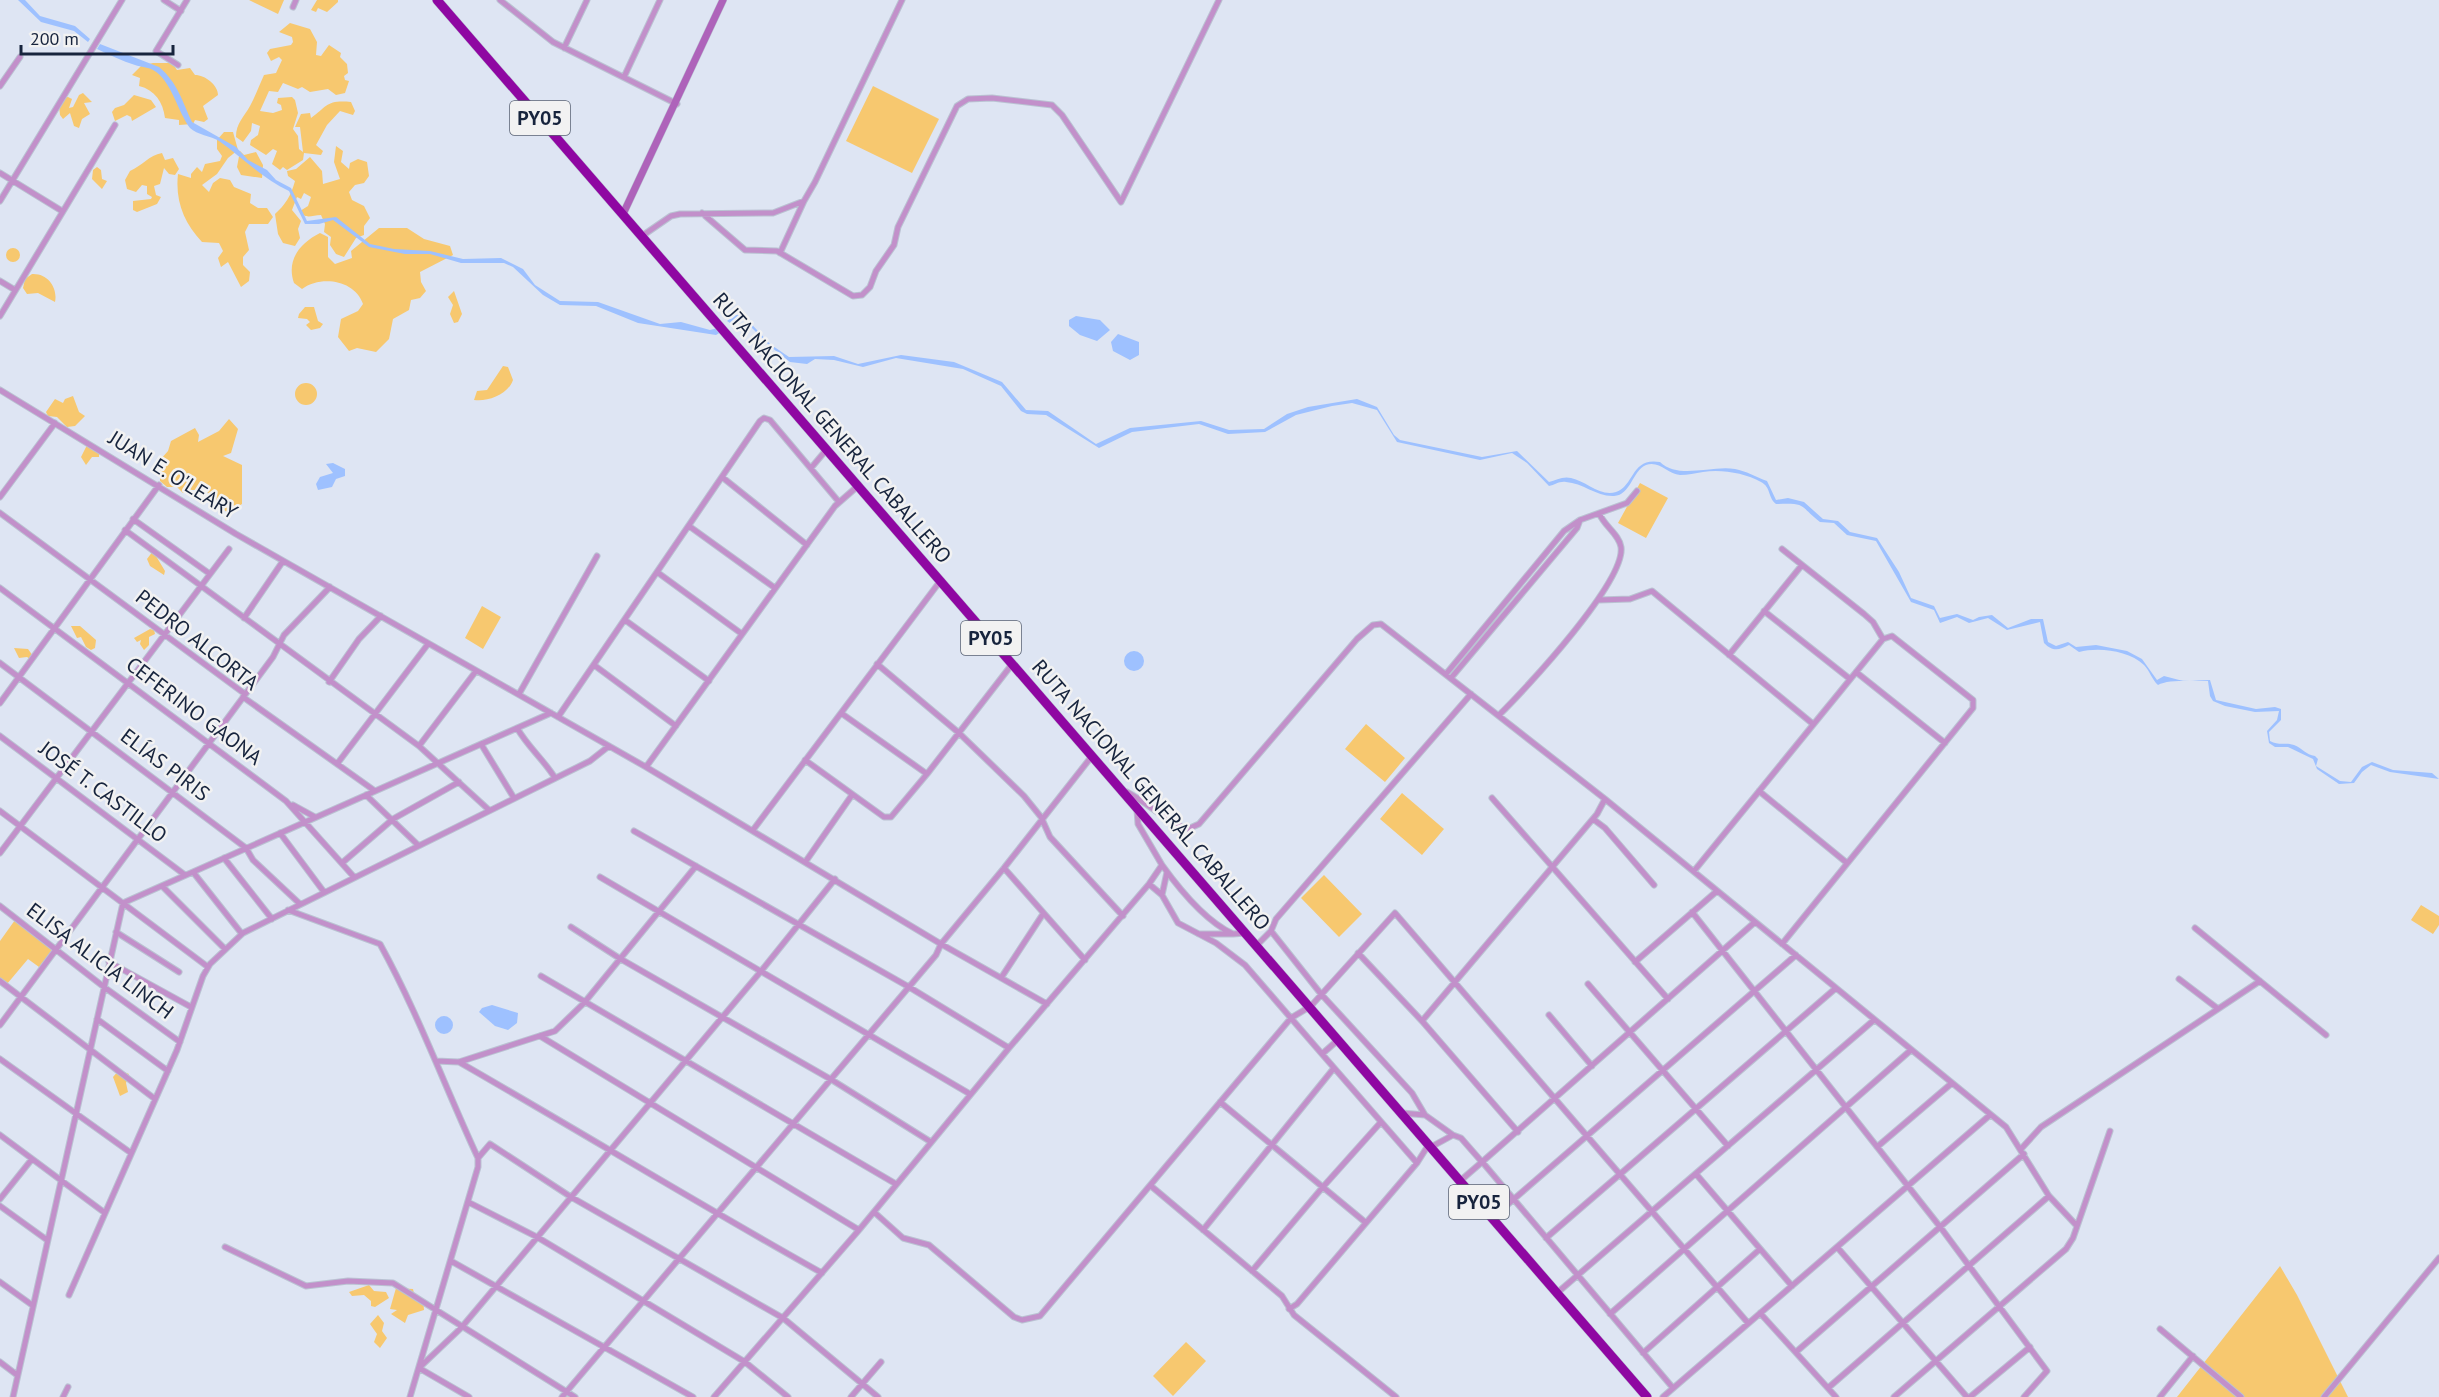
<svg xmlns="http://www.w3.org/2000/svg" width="2439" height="1397" viewBox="0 0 2439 1397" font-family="'PT Sans',sans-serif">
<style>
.green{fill:#f7c86f}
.water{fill:#9ec1ff}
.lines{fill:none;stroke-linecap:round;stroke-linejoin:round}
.street-casing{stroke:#bac2d2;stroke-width:7}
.secondary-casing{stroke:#bac2d2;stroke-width:8}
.highway-casing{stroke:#bac2d2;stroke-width:10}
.street{stroke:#c290ca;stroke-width:5}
.secondary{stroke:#ae63ba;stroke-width:7}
.highway{stroke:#8f07a2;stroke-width:9}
.labels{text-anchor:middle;stroke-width:5;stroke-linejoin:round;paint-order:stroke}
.shield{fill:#f2f2f2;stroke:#596273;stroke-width:1.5}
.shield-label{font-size:20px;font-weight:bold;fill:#17243d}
.street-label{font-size:21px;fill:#17243d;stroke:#f2f2f2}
</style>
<rect width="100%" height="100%" fill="#dee5f3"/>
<path class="green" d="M249,0H284L278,14Z
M317,0H338V2L327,12L318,8L316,12L311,10Z
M290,23L310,29L317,42L316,55L321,56L329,45L341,53L340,57L347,64L348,73L344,76L345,80L349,81L345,93L336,95L328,89L310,92L302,87L298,89L283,83L278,92L269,91L260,111L273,113L282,110L281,105L277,103L278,98L292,97L295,100L298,113L293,129L298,136L299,149L303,152L300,127H295L301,114L310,113L311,118C328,106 326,100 351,102L355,111L353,115L340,111L327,125L316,145L323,151L321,155L304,153L303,160L287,170L283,167L280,170L272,164L277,151L273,149L266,155L250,145L251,140L258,135L260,126L252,123L251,131L243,142L236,137C236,123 244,117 250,106C255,97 259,86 264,75L276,73L282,60L279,57L271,61L267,53L270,49L291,45L293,42L292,37L279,32Z
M153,63H172L177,70L190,68L195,75C205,75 218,85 218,95L203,106L208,119L204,122L195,120L193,124L179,125V120L165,118C163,102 155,90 139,86L140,78L132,75L141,66Z
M873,86L939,119L912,173L846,141Z
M83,93L92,102L84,103L90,114L82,119L79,128L74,126L70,113L63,119L60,115L59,106L63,98L68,97L72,99L69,108L73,107L79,95Z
M134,95L151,100L156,107L132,121L131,117L127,115L115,121L112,112L115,108L124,105Z
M224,132H233L238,150L228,158L217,174L202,185L209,192L213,183L220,178L230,180L234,187L251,194L250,203L258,208H267L273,217L268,224H249L245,232L249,250L243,257V265L250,272L249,281L241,287L228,262L221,267L218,258L223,251L219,243L202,242C184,223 175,201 178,174L191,178V174L197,167L202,172L205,164L220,161L222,156L217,149V140Z
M336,146L343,151L341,162L349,169L350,163L358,159L367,162L369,176L364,183L355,185L349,192L352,200L364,206L370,218L364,226V235L356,238L344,257L336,254L330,245L331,237L324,232L325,224L321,215C312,215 305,220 300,211L308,206L311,197L304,193L301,199L297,197L292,210L301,221L298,229L300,238L295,246L283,243L278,234L275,214C285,205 291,196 295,181L288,176L287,171L296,169L310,157L322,171L323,184L340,179L334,162Z
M240,151L244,155L256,152L263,165L262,178L241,175L237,167Z
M162,153L165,160L173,158L179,169L175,175L169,174L164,168L160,184L154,186L156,195L161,197L157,204L137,212L133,210V201L151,199L152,197L147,194V186L142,185L136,192L127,189L125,180L130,171C142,166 149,155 162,153Z
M97,167L101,170L102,179L107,181L102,189L92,179L93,170Z
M379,228H407L424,239L450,246L453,255L420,272L421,282L426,291L420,298L411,300L409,310L393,319L389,339L376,352L357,348L349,351L338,337L341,319L358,311L363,304C355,280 321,275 302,289L294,283C286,260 300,243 320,233L328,237V257L335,264L352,258L351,251Z
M6 255a7 7 0 1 1 14 0a7 7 0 1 1-14 0Z
M32,274C48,273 58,288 55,302L38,293L27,294L23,288L25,279Z
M454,291L462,314L458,322L454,323L450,314L453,305L448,297Z
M305,307H314L318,321L323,324L320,328L311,330L306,325L310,322L307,319L298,318L299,314Z
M503,366L508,367L513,380C508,395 487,402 474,400L477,391L487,390Z
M295 394a11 11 0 1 1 22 0a11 11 0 1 1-22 0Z
M73,396L79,412L85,416L75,426L67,427L57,417L48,416L46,412L55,399L63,403L65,399Z
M229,419L238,429L231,453L223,456L242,465V504L228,513L214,502L206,490H192L183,493L177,487H167L160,481V460L168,451L171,441L195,428L199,435L198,442L219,431Z
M87,445L99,454V457H92L86,465L81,457Z
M1640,483L1668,498L1646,538L1618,523Z
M153,551L165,571L164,575L150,566L147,559Z
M482,606L501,617L483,649L465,638Z
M71,626H80L96,640L95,648L91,650L86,647L81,637L77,638Z
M150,629L154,630L155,634L149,637V645L144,650L140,644L141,640L137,642L134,638Z
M14,648L28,649L33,656L30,659L27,657L19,658Z
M1366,724L1405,758L1385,782L1345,749Z
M1402,793L1444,829L1422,855L1380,819Z
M1324,875L1362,914L1339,937L1301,898Z
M2421,905L2439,916V925L2433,934L2411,920Z
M15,920L53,949L39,967L28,959L7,984L0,979V941Z
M119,1070L129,1074L126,1083L128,1092L120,1096L113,1077Z
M2280,1266L2297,1295L2348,1397H2177Z
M369,1285L374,1291L386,1292L389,1298L375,1307L371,1306V1301L364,1295L352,1296L349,1292Z
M396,1288L413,1289L415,1298L423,1299L424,1310L408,1315L405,1323L391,1314L397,1310L390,1309Z
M378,1315L384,1323L382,1331L387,1338L380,1348L374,1342L377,1334L370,1324Z
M1186,1342L1206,1361L1173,1396L1153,1376Z"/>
<path class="water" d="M18,0H25L40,16L75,26L90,39L88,42L74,31L41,22Z
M100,44L159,67C178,83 182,101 192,122L236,147L248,160L267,170L276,180L291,188L307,221L336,217L370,244L394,249L430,251L463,259L501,258L523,269L535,285L560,301L598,302L660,324L681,322L710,330L718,328L721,332L716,335L638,323L596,306L560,305L543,295L513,267L504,263H461L430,254H405L369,247L333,220L319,224H305L289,191C263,179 243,158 219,141C211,136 197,135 190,128C178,113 171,79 153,70C148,67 141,67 135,65C122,61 110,55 97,49Z
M734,315H743L770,344L789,357L834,356L858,364L901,355L954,362L1002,382L1026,410L1048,411L1096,444L1130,428L1201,421L1229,430L1264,429L1287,414L1308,407L1357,399L1377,407L1394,435L1400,440L1482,457L1517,451L1549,482C1556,480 1563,476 1571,478C1586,481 1600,497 1616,492C1635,485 1631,457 1660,462C1679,480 1711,465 1735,469C1746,471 1756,477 1767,481L1776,500L1788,498L1804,502L1823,519L1838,521L1850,532L1877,538L1899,572L1911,598L1934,606L1940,618L1957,614L1973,620L1979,617L1992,615L2008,628L2031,619H2043L2048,642L2056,646L2068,642L2076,647L2096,645L2127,651L2142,659L2157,680L2164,676L2183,681L2210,680L2216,700L2256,709L2275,707L2281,709V720L2269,732L2270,741C2279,746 2285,742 2294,745C2302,748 2306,755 2315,756L2318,759L2316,766L2340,781L2351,782L2362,767L2372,762L2393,770L2432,773L2439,779L2390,772L2371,765L2362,772L2354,783L2339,784L2317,769L2313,759L2288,747H2275L2269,743L2267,731L2277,720L2279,711L2255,712L2225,706L2213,701L2210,696L2208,681C2194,681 2168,679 2158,685C2152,680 2150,671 2144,665C2128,650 2098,647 2079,652L2069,645C2059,650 2053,652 2044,643L2040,622L2007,630L1988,618L1969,623L1957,617L1940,623L1934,610L1911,602L1876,541L1847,535L1834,523L1820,522C1798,505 1808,503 1776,504C1768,498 1771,487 1761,482C1745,473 1721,469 1703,472C1695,473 1688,475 1680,475C1668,474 1659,460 1646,465C1632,471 1631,495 1614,496C1597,497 1583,483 1566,482C1559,481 1555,485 1549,486L1527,463L1512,453L1480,460L1397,442L1377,410L1352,403L1332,406L1296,415L1265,432L1228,434L1199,424L1132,432L1099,448L1046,415L1027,414L1021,411L1001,386L963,369L896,358L863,367L834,360L815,359L807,364L790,362L771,347L745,321L741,318L730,323L727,321Z
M1076,316L1100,320L1110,330L1097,341L1080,335L1069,326V320Z
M1118,334L1139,342V355L1130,360L1113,351L1111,342Z
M333,463L345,469V476L336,479L332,487L318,490L316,484L320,477L333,473L326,464Z
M1124 661a10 10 0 1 1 20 0a10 10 0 1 1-20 0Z
M492,1005L518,1013L517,1023L508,1030L495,1026L479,1012L482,1008Z
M435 1025a9 9 0 1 1 18 0a9 9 0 1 1-18 0Z"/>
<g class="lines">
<g class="street-casing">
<path id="street" d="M164,0L181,11
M500,0L553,42L677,104
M293,7L296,0
M564,48L587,0
M178,65L156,51L187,0
M624,77L660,0
M0,86L20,57
M0,173L62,211
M0,201L122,0
M702,213L745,250L777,251L853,296L862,295L870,287L876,271L894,245L898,227L957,106L968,99L992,98L1052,105L1062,115L1121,202L1219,0
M642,236L671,216L680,214L773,213L804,201L815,182L902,0
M780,253L804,201
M0,281L15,290
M0,316L115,125
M0,390L236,534L646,767L941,944L1047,1004
M811,468L827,449
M722,477L807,545
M0,497L55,423
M0,513L245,694L243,697L375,791
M133,519L210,574
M1580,520L1627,503L1637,491
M689,526L775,588
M125,530L419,746L489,810
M1782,549L1864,614L1873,622L1883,639
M657,572L742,634
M0,588L286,801L354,877
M1599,600L1630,599L1652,591L1813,724
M1764,611L1850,679
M244,618L283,561
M625,620L709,681
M1729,655L1802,565
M0,663L246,848L253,860L300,904
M877,664L959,733L1024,796L1041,817L1050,837L1123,916
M594,665L676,726
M1856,672L1945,743
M1446,674L1564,531L1580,520L1577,528L1451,678
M329,682L359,639L381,616
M519,694L597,556
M0,703L159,485
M841,713L927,774
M1499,715C1525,690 1626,581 1621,547C1619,534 1604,526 1599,513
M558,717L760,421L764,418L770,420L839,502
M517,728C528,747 544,760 555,778
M0,736L185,875
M481,744L514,798
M419,746L476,671
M805,760L884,817H891L927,774L1013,663
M337,764L428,644
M646,767L835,506L859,485
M1759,791L1847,863
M1127,792C1148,803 1165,821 1188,829L1199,824L1357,639L1373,625L1381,624L1605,799L2006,1127L2049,1196L2077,1226
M366,795L418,845
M1492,798L1668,999
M293,805L315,817
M0,811L208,967
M1593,819L1605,828L1654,885
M753,830L941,580
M634,831L909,987L1009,1048
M280,833L324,892
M0,853L229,549
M224,858L272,919
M806,861L852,795
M342,863L393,819L459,782
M1162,865C1180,890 1205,921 1233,934L1246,933
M1004,868L1085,960
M1694,871L1883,639L1892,636L1973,700V708L1782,944
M193,872L242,934
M600,877L970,1094
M1149,884L1162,895L1178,923L1216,943L1245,965L1322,1054
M162,886L225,949
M1162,895L1167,872
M0,906L104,987L180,1042
M288,910L380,944C418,1013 445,1087 478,1158V1167L410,1397
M1692,912L1941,1228L2047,1371L2024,1397
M571,927L619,958L832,1080L931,1142
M2195,928L2326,1035
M1271,931L1321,994L1412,1093L1425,1115
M116,932L179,972
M1199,934H1232
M1257,945L1271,931L1276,919L1471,694
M1358,953L1422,1021L1518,1132
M109,962L191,1007
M1635,962L1717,891
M541,976L896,1184
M1001,978L1043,914
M2179,979L2217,1008
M0,981L155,1099
M1588,984L1728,1146
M1549,1015L1592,1066
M97,1019L168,1071
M1422,1021L1597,814L1605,799
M0,1025L273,657L284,635L330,587
M540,1036L859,1230
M1338,1040L1322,1054L1417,1163
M0,1059L131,1153
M436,1061L459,1062L555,1031L584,1003L696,866
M459,1062C581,1132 700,1205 822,1273
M1220,1102L1365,1222
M1402,1113L1425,1115L1453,1135
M0,1135L105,1213
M1431,1147L1453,1135L1461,1138L1482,1162L1755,922
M1877,1147L1952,1083
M2021,1149L2041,1127L2260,981
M478,1158L490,1144L571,1197L783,1318L878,1397
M1696,1174L1792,1286
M1460,1181L1482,1162L1484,1164L1673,1388
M1151,1186L1282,1296L1294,1315L1396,1397
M0,1199L32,1159
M468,1202L537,1237L745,1362L788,1397
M0,1206L47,1240
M874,1212L903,1238L929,1245L1014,1317L1022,1320L1040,1316L1291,1018L1311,1006L1395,913L1748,1323
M1492,1218L1796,955
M1203,1230L1334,1068
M1546,1238L1836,988
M225,1247L306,1286L348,1281L393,1283L575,1397
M1837,1247L1967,1397
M451,1261L693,1397
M1252,1271L1322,1188L1381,1122
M0,1282L32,1305
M1557,1293L1874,1020
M69,1295L177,1050L203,976L210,964L243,933L590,761L609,746
M1289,1309L1297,1304L1417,1163L1429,1144
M1760,1313L1836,1397
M1610,1314L1911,1050
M2160,1329L2241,1397
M1796,1352L2024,1154
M1643,1353L1760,1249
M0,1362L17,1375
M1828,1388L2049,1196
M13,1397L123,903L551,713
M63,1397L68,1387
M469,1397L419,1368L461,1328L762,970L835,879
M562,1397L936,955L941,944L1004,868L1092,756
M714,1397L859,1230L1009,1048L1149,884L1162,865L1138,824L1137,810
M851,1397L881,1362
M1663,1397L1990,1115
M1894,1397L2066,1249L2073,1238L2110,1131
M1970,1397L2030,1347
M2160,1397L2193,1356
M2324,1397L2439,1258"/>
</g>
<g class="secondary-casing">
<path id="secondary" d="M623,214L723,0"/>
</g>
<g class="highway-casing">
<path id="highway" d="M437,0L1647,1397"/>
</g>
<use href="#street" class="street"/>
<use href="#secondary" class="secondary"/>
<use href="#highway" class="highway"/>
</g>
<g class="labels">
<g class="shield">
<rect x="510" y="101" width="60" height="34" rx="4.5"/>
<rect x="961" y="621" width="60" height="34" rx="4.5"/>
<rect x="1449" y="1185" width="60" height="34" rx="4.5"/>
</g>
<g class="shield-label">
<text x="540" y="125">PY05</text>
<text x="991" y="645">PY05</text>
<text x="1479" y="1209">PY05</text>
</g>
<g class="street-label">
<text transform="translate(832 428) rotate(49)" y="7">RUTA NACIONAL GENERAL CABALLERO</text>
<text transform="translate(173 475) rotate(32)" y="7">JUAN E. O'LEARY</text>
<text transform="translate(197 640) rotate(38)" y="7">PEDRO ALCORTA</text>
<text transform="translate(194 711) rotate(37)" y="7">CEFERINO GAONA</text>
<text transform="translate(165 765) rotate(37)" y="7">ELÍAS PIRIS</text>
<text transform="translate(103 792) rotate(37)" y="7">JOSÉ T. CASTILLO</text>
<text transform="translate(1151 795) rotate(49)" y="7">RUTA NACIONAL GENERAL CABALLERO</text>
<text transform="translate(100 961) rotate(37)" y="7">ELISA ALICIA LINCH</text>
</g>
</g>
<path d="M21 45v9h152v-9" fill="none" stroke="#17243d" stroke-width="3"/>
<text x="30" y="45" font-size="18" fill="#17243d" stroke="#f2f2f2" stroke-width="4.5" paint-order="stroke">200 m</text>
</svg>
